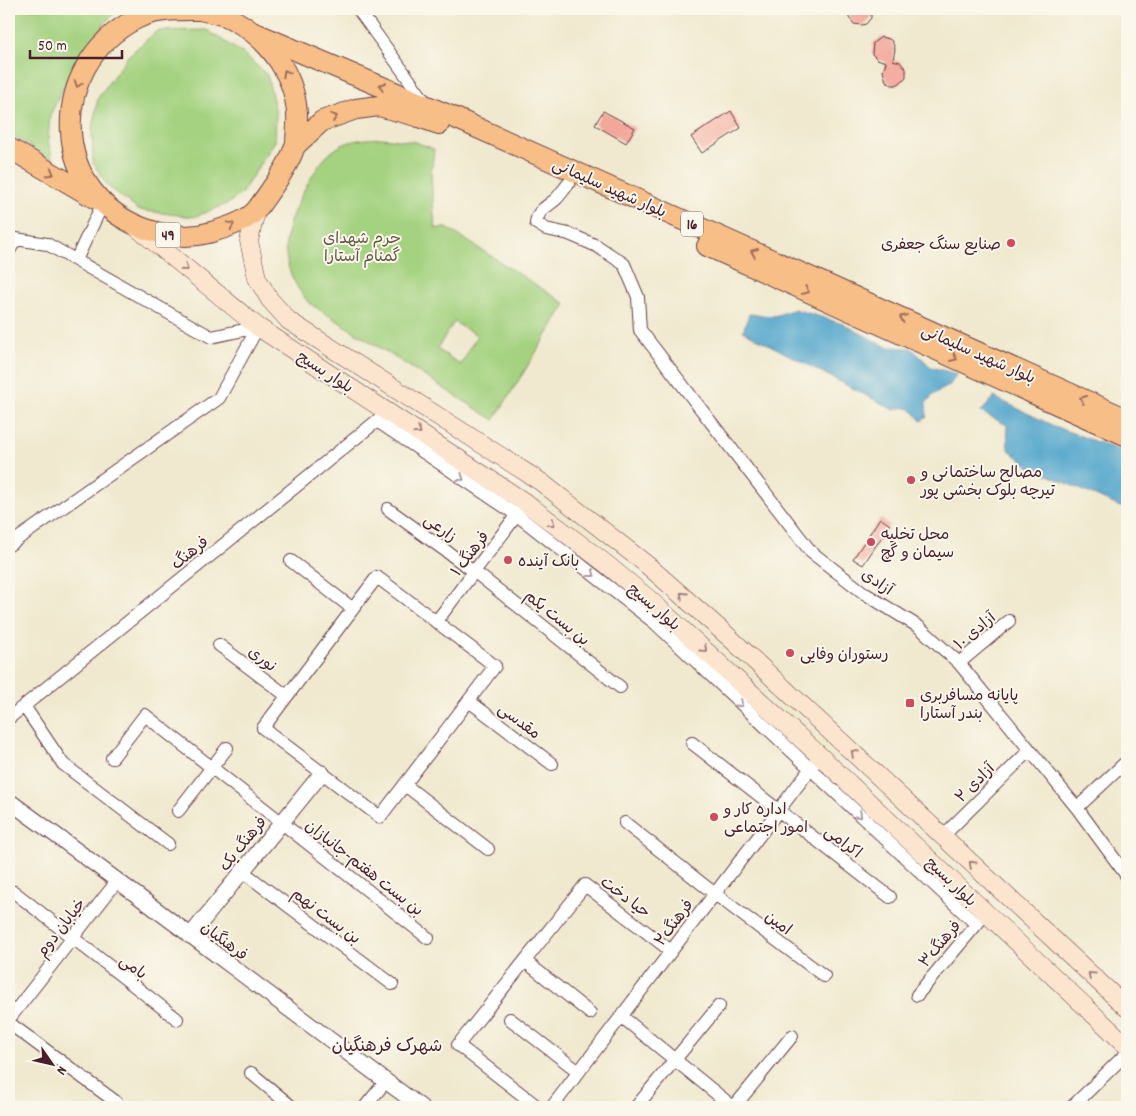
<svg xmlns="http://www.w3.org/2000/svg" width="1136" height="1116" viewBox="0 0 1136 1116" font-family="Dekko,'Playpen Sans Arabic',sans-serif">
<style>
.green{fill:#a4d280;stroke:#777856;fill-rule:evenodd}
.water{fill:#4fa4cb;stroke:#4c627b}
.building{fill:#f3a69a}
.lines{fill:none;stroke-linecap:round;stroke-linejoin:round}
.minor-casing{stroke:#633d44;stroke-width:14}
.tertiary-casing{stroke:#633d44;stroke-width:17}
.secondary-casing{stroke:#633d44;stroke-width:19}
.trunk-casing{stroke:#633d44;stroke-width:22}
.minor{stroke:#fff;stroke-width:12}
.tertiary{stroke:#fff;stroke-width:15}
.secondary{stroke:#fce5cf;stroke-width:18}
.trunk{stroke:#f7be88;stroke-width:20}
.oneway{stroke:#a06e5a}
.oneway2{stroke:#a3827d}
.oneway3{stroke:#ae9aa0}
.poi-dot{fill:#d1495b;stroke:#fbf7ec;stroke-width:2}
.labels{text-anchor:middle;stroke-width:4;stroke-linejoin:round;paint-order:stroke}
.shield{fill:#fbf7ec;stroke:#7f6065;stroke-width:1}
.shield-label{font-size:15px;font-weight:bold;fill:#4a1f2b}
.street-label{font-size:16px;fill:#4a1f2b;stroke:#fbf7ec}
.park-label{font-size:16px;fill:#655544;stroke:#fbf7ec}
.poi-label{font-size:16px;fill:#4a1f2b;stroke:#fbf7ec;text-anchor:start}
.neighbourhood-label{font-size:18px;fill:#4a1f2b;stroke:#fbf7ec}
</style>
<rect width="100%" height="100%" fill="#fbf7ec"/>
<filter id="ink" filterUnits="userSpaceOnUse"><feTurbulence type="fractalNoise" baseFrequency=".02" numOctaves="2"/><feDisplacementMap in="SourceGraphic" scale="10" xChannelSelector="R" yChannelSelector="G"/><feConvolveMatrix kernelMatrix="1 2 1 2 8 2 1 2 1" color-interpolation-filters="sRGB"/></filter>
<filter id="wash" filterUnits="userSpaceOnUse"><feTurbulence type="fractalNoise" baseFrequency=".0096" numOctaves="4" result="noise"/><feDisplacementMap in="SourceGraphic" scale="20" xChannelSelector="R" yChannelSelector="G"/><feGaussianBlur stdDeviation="1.12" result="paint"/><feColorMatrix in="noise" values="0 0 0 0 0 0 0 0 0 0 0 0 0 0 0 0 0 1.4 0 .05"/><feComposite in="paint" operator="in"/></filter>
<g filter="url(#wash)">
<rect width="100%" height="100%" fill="#f0e9cf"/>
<path class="green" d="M9,9H118L105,23L69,77L50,115L48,140L53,161L9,133Z
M207,30L245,55L267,75L276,113L275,141L241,194L227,204L194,217L138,210L108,186L93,163L92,129L98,98L127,57L157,31Z
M382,138L415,142L434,149L431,175L435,228H447L566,304L494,420L309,303C275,262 282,230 306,187C314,172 323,157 337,148C350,139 367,139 382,138ZM454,322L477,335L461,365L437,349Z"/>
<path class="water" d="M795,309L843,324L887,347L911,348L931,367L957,374L949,386L934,394L926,403L927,417L921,421C912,410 909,404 894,410L743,331L749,314L774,316Z
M994,397L1056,427L1127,453V510L1030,467L1008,449L1007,425L981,412Z"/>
<g id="blocks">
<path class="building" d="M848,9H871V18L866,24L862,25L854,24L849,18Z
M881,37L889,39L892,41L895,49L893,60L900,62L906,69V77L900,83L896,85H892L886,81L883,71L886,62L877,59L872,54L873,43Z
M603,111L635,128L626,143L595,125Z
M731,111L741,128L702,153L691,137Z
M880,518L890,525L863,565L853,559Z"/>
</g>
</g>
<g filter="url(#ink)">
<use href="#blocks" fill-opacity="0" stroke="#633d44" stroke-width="1"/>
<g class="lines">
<g class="minor-casing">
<path id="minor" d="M358,9L426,103
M569,183C564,189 560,195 556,199C546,208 538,209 536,223L546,229L569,234L597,246L624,264L638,297L640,330L811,552L864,593L919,627L959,663L1077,808L1127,876
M9,251L16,239L47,244L211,337L258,327
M76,260L103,203
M377,421L517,515L655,623L976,924
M388,509L475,572L620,687
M9,545L219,398L258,327
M291,561L353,609
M377,577L495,666L380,817L263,728Z
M436,622L522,508
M219,645L287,696
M959,663L1009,621
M469,701L552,764
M24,706L63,764L168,844
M9,718L383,416
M692,743L890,897
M112,758L145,715L428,938
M405,785L488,849
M1077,808L1127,761
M178,811L227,748
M625,823L715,894L824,976
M943,836L1029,751
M242,871L392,984
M14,892L177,1019
M525,961L590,1013
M917,995L981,919
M621,1016L733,1107
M9,1019L118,880
M510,1019L579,1072
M9,1023L116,1102
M251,1073L292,1107
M365,1107L386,1081
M538,1107L458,1045L585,885L671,951
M552,1107L814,764
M636,1107L719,1006
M734,1107L792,1036
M1072,1107L1127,1053"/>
</g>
<g class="tertiary-casing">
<path id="tertiary" d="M9,801C147,901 283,1006 421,1107
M190,936L322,773"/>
</g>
<g class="secondary-casing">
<path id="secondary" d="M256,211L249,241L257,278L270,300L289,321L541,482L646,564L730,638L1127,1008
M136,227L258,327L526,503L605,563L649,599L820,756L1127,1046"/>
</g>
<g class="trunk-casing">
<path id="trunk" d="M197,9C208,13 220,13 230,18C271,39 300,80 297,127C296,133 297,141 295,146C288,168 271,189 258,208C249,221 223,229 208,233C189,238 168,236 149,230C49,198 45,66 136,19C156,9 178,10 199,10
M255,33L453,117L1127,419
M296,145L322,121L356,109L379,106L416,116L439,124
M9,148L96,199
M707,246L1127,436"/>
</g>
<use href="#minor" class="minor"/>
<use href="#tertiary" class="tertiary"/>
<use href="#secondary" class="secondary"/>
<use href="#trunk" class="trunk"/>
</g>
<defs><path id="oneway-chevron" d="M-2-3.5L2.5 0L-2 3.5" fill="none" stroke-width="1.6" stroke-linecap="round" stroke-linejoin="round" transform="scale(1.25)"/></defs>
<g class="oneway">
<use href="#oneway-chevron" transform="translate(286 73) rotate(-118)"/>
<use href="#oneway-chevron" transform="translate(78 84) rotate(108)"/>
<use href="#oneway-chevron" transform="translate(382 86) rotate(-157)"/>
<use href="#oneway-chevron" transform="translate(334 117) rotate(-19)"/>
<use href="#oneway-chevron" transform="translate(51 173) rotate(30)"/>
<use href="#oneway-chevron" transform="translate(231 225) rotate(-26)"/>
<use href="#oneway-chevron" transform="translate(754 252) rotate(-156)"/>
<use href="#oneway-chevron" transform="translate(806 291) rotate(24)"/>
<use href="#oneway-chevron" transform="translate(903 318) rotate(-156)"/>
<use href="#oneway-chevron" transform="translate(954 358) rotate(24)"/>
<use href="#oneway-chevron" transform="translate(1083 399) rotate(-156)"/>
</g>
<g class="oneway2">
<use href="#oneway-chevron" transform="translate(185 268) rotate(39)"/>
<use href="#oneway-chevron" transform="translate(418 431) rotate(33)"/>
<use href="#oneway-chevron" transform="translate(552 523) rotate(37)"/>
<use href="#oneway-chevron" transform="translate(683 595) rotate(-137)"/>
<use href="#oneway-chevron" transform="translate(704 649) rotate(42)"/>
<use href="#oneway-chevron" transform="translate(854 753) rotate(-137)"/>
<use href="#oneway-chevron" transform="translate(972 864) rotate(-137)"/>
<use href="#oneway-chevron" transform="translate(1091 975) rotate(-138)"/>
</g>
<g class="oneway3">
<use href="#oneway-chevron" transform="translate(461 478) rotate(34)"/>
<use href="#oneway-chevron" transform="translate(592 574) rotate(38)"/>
<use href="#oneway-chevron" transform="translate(740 704) rotate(43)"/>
<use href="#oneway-chevron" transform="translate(859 815) rotate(43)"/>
</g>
</g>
<g class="poi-dot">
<circle cx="1011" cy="243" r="5"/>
<circle cx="911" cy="480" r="5"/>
<circle cx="871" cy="542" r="5"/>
<circle cx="508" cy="560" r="5"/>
<circle cx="790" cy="653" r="5"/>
<rect x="905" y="698" width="10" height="10" rx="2.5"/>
<circle cx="714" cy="817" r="5"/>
</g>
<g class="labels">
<g class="shield">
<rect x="681" y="211.5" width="22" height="25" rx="4"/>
<rect x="155.5" y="222.5" width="25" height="25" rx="4"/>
</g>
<g class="shield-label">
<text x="692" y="229">16</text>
<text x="168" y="240">49</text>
</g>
<g class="street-label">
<text transform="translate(610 187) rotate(24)" y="6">بلوار شهید سلیمانی</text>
<text transform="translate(979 353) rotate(24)" y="6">بلوار شهید سلیمانی</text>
<text transform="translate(326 371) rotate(33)" y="6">بلوار بسیج</text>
<text transform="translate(441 527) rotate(36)" y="6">زارعی</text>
<text transform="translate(189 552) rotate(-39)" y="6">فرهنگ</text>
<text transform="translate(469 553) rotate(-53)" y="6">فرهنگ ۱</text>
<text transform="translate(878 581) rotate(34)" y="6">آزادی</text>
<text transform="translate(655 606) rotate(41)" y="6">بلوار بسیج</text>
<text transform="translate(558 617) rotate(39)" y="6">بن بست یکم</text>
<text transform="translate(974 630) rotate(-40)" y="6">آزادی ۱۰</text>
<text transform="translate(263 658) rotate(37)" y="6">نوری</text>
<text transform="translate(520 720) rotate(37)" y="6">مقدسی</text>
<text transform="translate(974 782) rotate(-45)" y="6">آزادی ۲</text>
<text transform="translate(844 841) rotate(38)" y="6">اکرامی</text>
<text transform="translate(242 843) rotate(-51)" y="6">فرهنگ یک</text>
<text transform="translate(365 867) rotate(38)" y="6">بن بست هفتم-جانبازان</text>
<text transform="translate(952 881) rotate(44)" y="6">بلوار بسیج</text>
<text transform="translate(626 896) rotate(37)" y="6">حیا دخت</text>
<text transform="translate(327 915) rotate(37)" y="6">بن بست نهم</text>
<text transform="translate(673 922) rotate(-53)" y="6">فرهنگ۲</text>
<text transform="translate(779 922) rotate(37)" y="6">امین</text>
<text transform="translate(60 927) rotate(-52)" y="6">خیابان دوم</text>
<text transform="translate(225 940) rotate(37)" y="6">فرهنگیان</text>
<text transform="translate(939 943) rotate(-50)" y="6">فرهنگ۳</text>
<text transform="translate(134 966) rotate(37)" y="6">بامی</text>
</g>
<g class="park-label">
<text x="362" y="243">حرم شهدای<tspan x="362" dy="18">گمنام آستارا</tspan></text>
</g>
<g class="poi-label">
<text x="1001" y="249" text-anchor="end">صنایع سنگ جعفری</text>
<text x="921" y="477">مصالح ساختمانی و<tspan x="921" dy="18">تیرچه بلوک بخشی پور</tspan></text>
<text x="881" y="539">محل تخلیه<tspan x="881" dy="18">سیمان و گچ</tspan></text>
<text x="518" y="566">بانک آینده</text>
<text x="800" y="659">رستوران وفایی</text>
<text x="920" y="700">پایانه مسافربری<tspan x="920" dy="18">بندر آستارا</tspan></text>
<text x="724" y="814">اداره کار و<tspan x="724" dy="18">امور اجتماعی</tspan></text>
</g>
<g class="neighbourhood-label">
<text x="387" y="1051">شهرک فرهنگیان</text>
</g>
</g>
<rect width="1136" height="1116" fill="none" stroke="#fbf7ec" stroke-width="30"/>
<g transform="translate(52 1064) rotate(124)" stroke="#fbf7ec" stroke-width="4" paint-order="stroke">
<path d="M0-4L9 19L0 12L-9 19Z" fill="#4a1f2b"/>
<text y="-8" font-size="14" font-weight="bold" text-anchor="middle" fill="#4a1f2b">N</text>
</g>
<path d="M30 50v8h92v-8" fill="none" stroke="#4a1f2b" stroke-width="2.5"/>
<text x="38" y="50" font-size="15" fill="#4a1f2b" stroke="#fbf7ec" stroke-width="4" paint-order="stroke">50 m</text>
</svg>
